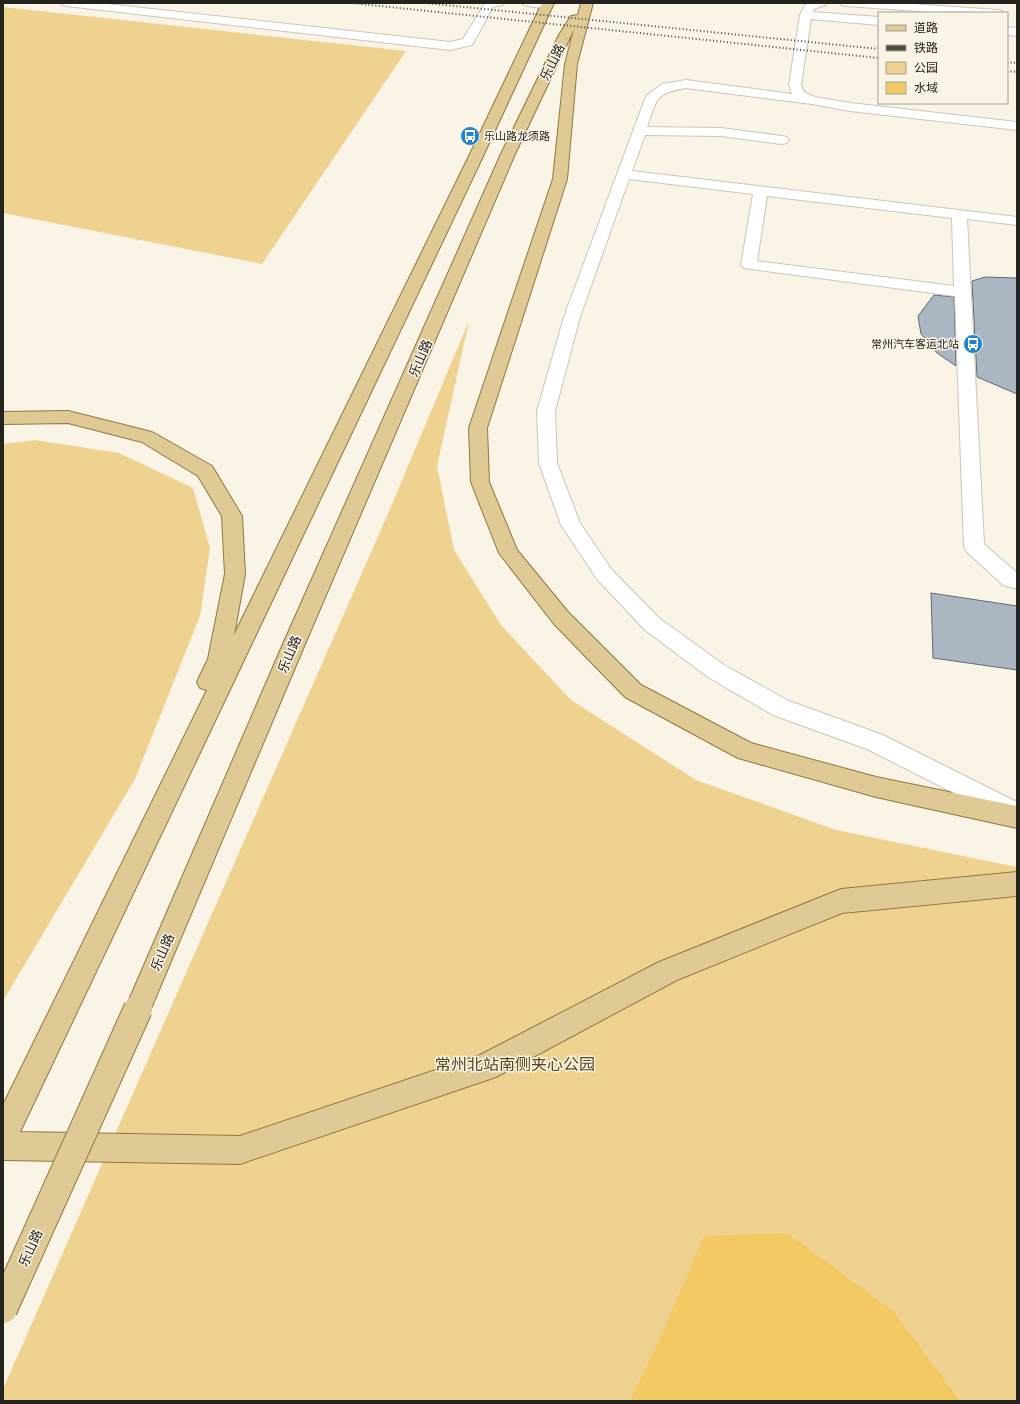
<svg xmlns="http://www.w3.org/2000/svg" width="1020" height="1404" viewBox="0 0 1020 1404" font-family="Helvetica,'Noto Sans SC',sans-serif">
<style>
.green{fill:#efd28f}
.water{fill:#f2c963}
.building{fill:#aab6c1;stroke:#606a74}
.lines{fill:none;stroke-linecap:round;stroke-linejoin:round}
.minor-casing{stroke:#ccc6b8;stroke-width:2}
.major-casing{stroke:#90783e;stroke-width:2}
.minor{fill:#fff;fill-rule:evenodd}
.major{fill:#dfca96;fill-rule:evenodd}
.rail{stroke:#4e4c45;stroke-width:2;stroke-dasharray:1 2.5;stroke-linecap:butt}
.major-bridge-casing{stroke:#90783e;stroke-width:30;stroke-linecap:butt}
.major-bridge{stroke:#dfca96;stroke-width:28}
.labels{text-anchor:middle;stroke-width:3;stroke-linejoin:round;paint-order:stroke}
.far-poi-label{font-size:11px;fill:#25231e;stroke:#faf4e6;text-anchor:start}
.street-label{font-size:13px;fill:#25231e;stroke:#faf4e6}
.near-park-label{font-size:16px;fill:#57461c;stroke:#faf4e6}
</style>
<rect width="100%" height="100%" fill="#faf4e6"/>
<path class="green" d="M3,7L406,51L262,264L3,213Z
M469,321L437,466L454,550L501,625L571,700L696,780L836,830L1017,867V1401H3V1389L387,516Z
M35,440L119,453L193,488L210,548L200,616L135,779L3,1001V444Z"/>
<path class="water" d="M787,1233L894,1312L960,1401H630L664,1329L704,1236Z"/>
<path class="building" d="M985,277L1017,278V394L977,377L972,281Z
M934,295L954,297L956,366L937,353L921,334L918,316Z
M931,593L1017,606V670L933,658Z"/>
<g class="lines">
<g class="minor-casing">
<path id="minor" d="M61,3H98L450,42L463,39L485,3H504L502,5L493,7L472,45L450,50L67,6L63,5Z
M522,3H551L553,5L551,7C543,9 532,7 524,5Z
M810,3H827L825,5L814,9L813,12L879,17V25L811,19L801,85L804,92L815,97L850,103L1017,122V130L850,111L812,104L686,88C654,93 657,100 647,127L721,128L782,136L787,137L789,140L787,143L782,144L721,136L645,135L632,171L1017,217V225L967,219L984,544L1017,573V589L1003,585L967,552L964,547L955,296L744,268L741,265L753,194L629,179L580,317L555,411L557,463L580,523L611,569L659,618L724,665L789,701L883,735L1017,802V825L867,749L773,715L708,677L645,630L597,579L561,525L539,463L537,411L564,317L646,96L662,84L686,80L792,94L789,85L800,15L805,5ZM767,196L952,218L954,286L757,261Z
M840,3H898L998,10L1002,11L1004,13H946L846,6L842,5Z
M1007,27L1017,28V36L1007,35Z"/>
</g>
<g class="major-casing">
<path id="major" d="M542,3H554L485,152L20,1132L240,1136L480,1055L659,962L841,889L1017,872V896L842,913L677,980L496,1077L240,1164L3,1160V1105L207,690L200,688L197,682L208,659L225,574L222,516L198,476L142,442L68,423L3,424V412L68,411L148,431L154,433L212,466L242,516L245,574L234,635L471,152Z
M581,3H593L577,64L567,179L487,428L489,482L517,550L568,612L641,685L751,743L876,777L1017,806V828L876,797L738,758L625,697L554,624L499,553L471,482L469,428L553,179L565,64L574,29L515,154L305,644L147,1018L138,1022L129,1018L125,1009L129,1000L283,644L501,154L559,35L571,16L578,15Z"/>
</g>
<use href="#minor" class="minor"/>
<use href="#major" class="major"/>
<path class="rail" d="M351,3L879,58
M425,3L879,49
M1007,62L1017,63
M1007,71L1017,72"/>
<g class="major-bridge-casing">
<path id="major-bridge" d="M3,1309L138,1009"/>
</g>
<use href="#major-bridge" class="major-bridge"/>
</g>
<defs>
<g id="bus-disc" transform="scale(1)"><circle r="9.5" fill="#2083ce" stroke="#faf4e6"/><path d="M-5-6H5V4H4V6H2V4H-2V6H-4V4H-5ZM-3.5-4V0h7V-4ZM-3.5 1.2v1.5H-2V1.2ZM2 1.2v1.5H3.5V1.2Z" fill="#fff"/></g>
</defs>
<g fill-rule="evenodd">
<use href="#bus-disc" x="470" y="136"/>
<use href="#bus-disc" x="973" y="344"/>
</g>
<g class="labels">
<g class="far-poi-label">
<text x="484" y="140">乐山路龙须路</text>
<text x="959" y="348" text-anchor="end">常州汽车客运北站</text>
</g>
<g class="street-label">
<text transform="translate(552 62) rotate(-64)" y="5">乐山路</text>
<text transform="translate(420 358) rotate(-67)" y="5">乐山路</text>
<text transform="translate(289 654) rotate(-67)" y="5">乐山路</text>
<text transform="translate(162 952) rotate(-67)" y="5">乐山路</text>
<text transform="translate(30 1248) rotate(-66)" y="5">乐山路</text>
</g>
<g class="near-park-label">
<text x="515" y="1070">常州北站南侧夹心公园</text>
</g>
</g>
<rect width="1020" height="1404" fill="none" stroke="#25231e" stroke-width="8"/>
<rect x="878" y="12" width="130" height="92" fill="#faf4e6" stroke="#a5a096"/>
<rect x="886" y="25" width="20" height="6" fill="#dfca96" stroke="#a5a096"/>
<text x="914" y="32" font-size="12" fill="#25231e">道路</text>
<rect x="886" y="45" width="20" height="6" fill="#4e4c45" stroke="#a5a096"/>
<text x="914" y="52" font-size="12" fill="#25231e">铁路</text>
<rect x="886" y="62" width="20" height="12" fill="#efd28f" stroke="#a5a096"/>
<text x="914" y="72" font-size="12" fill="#25231e">公园</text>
<rect x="886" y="82" width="20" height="12" fill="#f2c963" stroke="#a5a096"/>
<text x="914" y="92" font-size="12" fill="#25231e">水域</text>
</svg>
